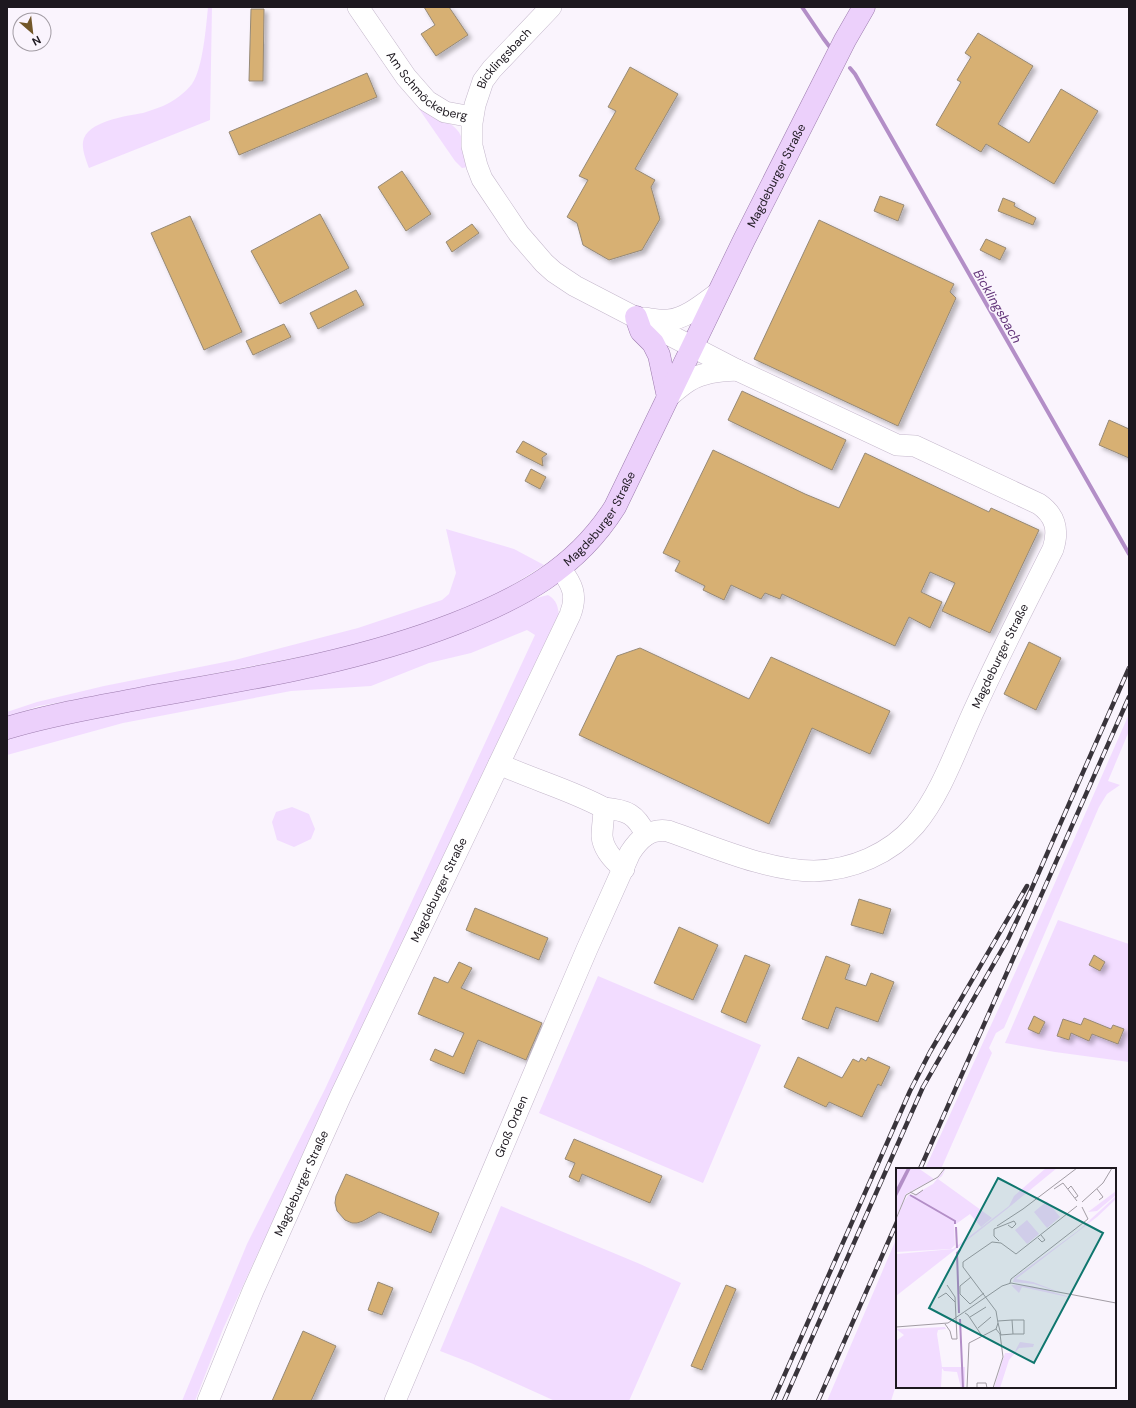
<svg xmlns="http://www.w3.org/2000/svg" width="1136" height="1408" viewBox="0 0 1136 1408" font-family="'DM Sans',sans-serif">
<style>
.green{fill:#f2dcff}
.lines{fill:none;stroke-linecap:round;stroke-linejoin:round}
.stream{stroke:#b38ec7;stroke-width:4}
.building{fill:#d7b073;stroke:#968976;filter:url(#shadow)}
.minor-casing{stroke:#c4b7cb;stroke-width:22}
.major-casing{stroke:#9c7bad;stroke-width:23}
.minor{stroke:#fff;stroke-width:21}
.major{stroke:#ecd0fb;stroke-width:22}
.rail-casing{stroke:#39343b;stroke-width:4.5}
.rail{stroke:#faf4fd;stroke-width:3;stroke-dasharray:9;stroke-linecap:butt}
.labels{text-anchor:middle;stroke-width:3;stroke-linejoin:round;paint-order:stroke}
.street-label{font-size:12px;fill:#1d181f;stroke:#faf4fd}
.water-label{font-size:13px;font-style:italic;fill:#63357a;stroke:#faf4fd}
.inset-river{fill:none;stroke:#b38ec7;stroke-width:2}
.inset-road{fill:none;stroke:#a29ca4;stroke-width:1}
.view{fill:#0f766e;fill-opacity:0.15;stroke:#0f766e;stroke-width:2}
.inset-edge{fill:none;stroke:#1d181f;stroke-width:2}
</style>
<defs>
<filter id="shadow"><feDropShadow dx="3.5" dy="3.5" stdDeviation="2" flood-color="#0004"/></filter>
</defs>
<rect width="100%" height="100%" fill="#faf4fd"/>
<path class="green" d="M208,7H212L210,120L89,168C86,160 82,150 83,142C86,121 127,116 143,113C150,111 157,108 163,106C174,101 185,93 192,84C203,68 206,27 208,7Z
M417,104C428,111 456,124 460,134C465,144 466,157 468,167L462,168L455,161L417,106Z
M446,529L514,549L544,565L503,591L449,617L360,645L114,693L39,706L7,717V712L37,702L104,686L235,660L358,628L442,600L449,594L456,573Z
M548,595C557,600 558,607 559,616L258,1253L223,1329L195,1401H182L247,1244L325,1089L535,635L527,630L471,653L429,663L371,686L291,691L123,723L7,755V738Z
M1129,714V731L1108,781L1120,785L1107,794L1099,807L1004,1028L996,1033L989,1048L992,1053L941,1169H925L1025,951Z
M292,807L309,814L315,829L311,839L294,847L277,840L272,822L276,812Z
M1058,920L1129,944V1062L1055,1052L1005,1043Z
M598,976L761,1045L703,1183L539,1113Z
M501,1206L640,1264L681,1283L629,1401H555L471,1363L440,1351Z
M897,1237V1382L891,1401H827Z"/>
<g class="lines">
<path class="stream" d="M802,7L823,38L829,46
M850,68L855,74L1129,554"/>
</g>
<path class="building" d="M424,7H449L468,35L436,56L421,34L435,25Z
M251,9H264L263,81H249Z
M978,33L1033,66L998,124L1029,143L1061,89L1098,111L1054,184L986,144L981,152L936,125L961,82L957,80L971,57L965,53Z
M630,67L678,94L635,169L655,180L651,187L660,219L642,250L609,260L583,245L577,223L567,217L588,180L579,176L616,111L608,107Z
M367,73L377,97L239,155L229,132Z
M402,171L431,214L406,231L378,187Z
M880,196L904,205L898,221L874,211Z
M1003,198L1015,203L1014,206L1036,218L1033,225L998,211Z
M320,214L349,268L280,304L251,251Z
M190,216L242,332L204,350L151,233Z
M819,220L954,284L950,292L956,298L898,426L754,359Z
M472,224L479,233L452,252L446,242Z
M986,239L1006,248L1000,260L980,250Z
M356,290L364,305L318,329L310,313Z
M284,324L291,337L253,355L246,341Z
M742,391L846,440L832,470L728,420Z
M1109,420L1129,429V458L1099,445Z
M523,441L547,454L542,458L543,466L516,452Z
M713,450L805,494L839,508L865,453L989,512L991,508L1039,530L990,633L942,611L955,583L930,572L921,592L942,602L930,628L909,617L895,646L782,594L780,599L765,593L761,599L731,585L724,600L703,590L705,586L675,571L680,561L663,553Z
M531,469L546,477L540,489L525,481Z
M1029,642L1061,658L1036,710L1004,694Z
M640,648L749,699L771,657L890,711L870,754L812,728L769,824L579,735L617,656Z
M859,899L891,909L883,934L851,925Z
M475,908L548,938L539,960L466,930Z
M679,927L718,945L693,1000L654,983Z
M745,955L770,965L746,1023L721,1012Z
M1094,955L1105,962L1100,971L1089,965Z
M826,956L850,965L845,979L866,986L871,973L894,982L878,1022L836,1007L828,1029L802,1019Z
M459,962L472,968L461,988L542,1023L526,1060L478,1040L464,1074L430,1060L435,1049L453,1057L464,1033L418,1014L434,977L448,983Z
M1034,1016L1045,1022L1039,1034L1028,1029Z
M1084,1018L1111,1029L1113,1025L1124,1029L1118,1044L1092,1034L1089,1041L1071,1033L1069,1040L1057,1036L1063,1019L1081,1025Z
M798,1057L842,1078L853,1059L859,1062L861,1058L866,1061L868,1057L890,1067L881,1086L878,1084L862,1117L829,1102L826,1107L784,1087Z
M574,1139L662,1176L650,1203L582,1174L579,1182L569,1177L575,1163L565,1159Z
M346,1174L439,1213L431,1233L379,1212L363,1221L357,1223H352L345,1220L337,1211L335,1203L336,1196Z
M378,1282L393,1288L382,1315L368,1310Z
M726,1285L736,1289L702,1370L691,1366Z
M303,1331L336,1346L311,1401H272Z"/>
<g class="lines">
<g class="minor-casing">
<g id="minor">
<path id="s1" d="M358,7L406,77L427,101L445,112L472,117"/>
<path d="M644,318C652,319 661,321 669,320C687,318 704,303 718,293"/>
<path d="M668,397C679,388 692,376 706,374C716,371 727,371 737,370"/>
<path d="M499,764C534,780 571,790 604,808"/>
<path d="M624,869C614,861 603,849 602,836C602,827 604,817 604,808C627,810 636,814 646,835"/>
<path id="s2" d="M208,1401L253,1291L341,1095L570,615C578,595 572,584 560,568"/>
<path id="s3" d="M395,1401L531,1080L587,949L630,853C639,839 650,828 668,831C712,846 767,871 814,871C852,870 890,854 915,825C942,793 958,744 976,706C1000,653 1027,601 1053,549C1059,530 1056,516 1039,504L915,446L897,445L737,370L575,286L554,272L544,263L519,234L482,179L477,166L472,146V123L475,105L483,81L492,69L551,7"/>
</g>
</g>
<g class="major-casing">
<g id="major">
<path d="M636,317L641,331L653,343L659,355L668,397"/>
<path id="s4" d="M7,728C52,714 98,707 143,698C248,679 354,663 454,624C520,598 576,569 615,507L744,240L845,40L864,7"/>
</g>
</g>
<use href="#minor" class="minor"/>
<use href="#major" class="major"/>
<g class="rail-casing">
<path id="rail" d="M920,1169L1129,697
M773,1401L910,1091L930,1052L1027,886
M784,1401L923,1087L1008,939L1028,897L1129,668
M818,1401L897,1222"/>
</g>
<use href="#rail" class="rail"/>
</g>
<g class="labels">
<g class="street-label">
<text dy="4" stroke="none"><textPath href="#s3" startOffset="2059">Bicklingsbach</textPath></text>
<text dy="4" stroke="none"><textPath href="#s1" startOffset="108">Am Schmöckeberg</textPath></text>
<text dy="4" stroke="none"><textPath href="#s4" startOffset="1031">Magdeburger Straße</textPath></text>
<text dy="4" stroke="none"><textPath href="#s4" startOffset="644">Magdeburger Straße</textPath></text>
<text dy="4" stroke="none"><textPath href="#s3" startOffset="1099">Magdeburger Straße</textPath></text>
<text dy="4" stroke="none"><textPath href="#s2" startOffset="561">Magdeburger Straße</textPath></text>
<text dy="4" stroke="none"><textPath href="#s3" startOffset="298">Groß Orden</textPath></text>
<text dy="4" stroke="none"><textPath href="#s2" startOffset="237">Magdeburger Straße</textPath></text>
</g>
<g class="water-label">
<text transform="translate(998 306) rotate(60)" y="5">Bicklingsbach</text>
</g>
</g>
<g transform="translate(896 1168)">
<rect width="220" height="220" fill="#faf4fd"/>
<path d="M0,0H11L0,21ZM15,0H22L38,11L10,26L0,50V30ZM50,0L46,8L42,11L96,50L85,59L74,46L60,56L58,55L59,77L55,81L0,84V53L7,35L13,26L16,28L37,16ZM150,0H161L111,41L0,128L1,86L57,81L113,38L118,28ZM220,23V27L201,43L192,44ZM220,28V31L201,49L120,111L137,114L171,127L138,116L117,114L118,110L183,62ZM151,33L164,49L151,60L138,44ZM131,52L143,66L131,76L119,62ZM115,117L136,118L181,131L164,220L181,131L126,119L123,125ZM49,159L50,161L42,162L41,166L46,199H69V220H65L61,204L48,203L46,200L45,220H0V173L8,167L0,161ZM124,174L138,176L137,179L123,180L113,192L104,220H98L109,185H118Z" fill="#f2dcff"/>
<path d="M11,0H15L0,30V21Z" fill="#b38ec7"/>
<path class="inset-river" d="M14,27L59,53V56M60,59L61,80M63,145L61,85L64,82M64,151L67,220"/>
<path class="inset-road" d="M158,21L167,15L181,33M172,21L175,18L182,28L179,30M201,21L207,29L203,32M14,24L20,27L27,22M186,34L207,15L216,0M0,51L10,27L42,9L49,0M101,58L127,41L181,0M142,70L146,74L149,72L145,67M103,73L98,68V61L118,53L120,56L116,60L112,57M75,109L64,118V126L74,136L88,125M114,115L115,111L192,51L186,39M42,130L50,125L59,134M69,145L72,147L86,168M74,149L90,139M102,153L116,152M102,155L105,167M49,156L54,163L56,171H61L59,129L51,117M0,159L52,155L106,118L115,115L220,135M82,160L95,149M100,161L102,155L100,143L67,99V94L96,74L105,75L120,86L181,38M104,167L117,166L116,152H128V166H117M71,220L73,175L100,161M81,220V215H90L91,220M97,220L107,189L104,166L100,161"/>
<path class="view" d="M102,10L207,65L138,195L33,140Z"/>
<rect width="220" height="220" class="inset-edge"/>
</g>
<rect width="1136" height="1408" fill="none" stroke="#1d181f" stroke-width="16"/>
<g transform="translate(32 32) rotate(152)"><circle r="19" fill="#faf4fd" stroke="#a29ca4"/>
<path d="M0-3L7 15L0 10L-7 15Z" fill="#725729"/>
<text y="-6" font-size="11" font-weight="bold" text-anchor="middle" fill="#1d181f">N</text>
</g>
</svg>
